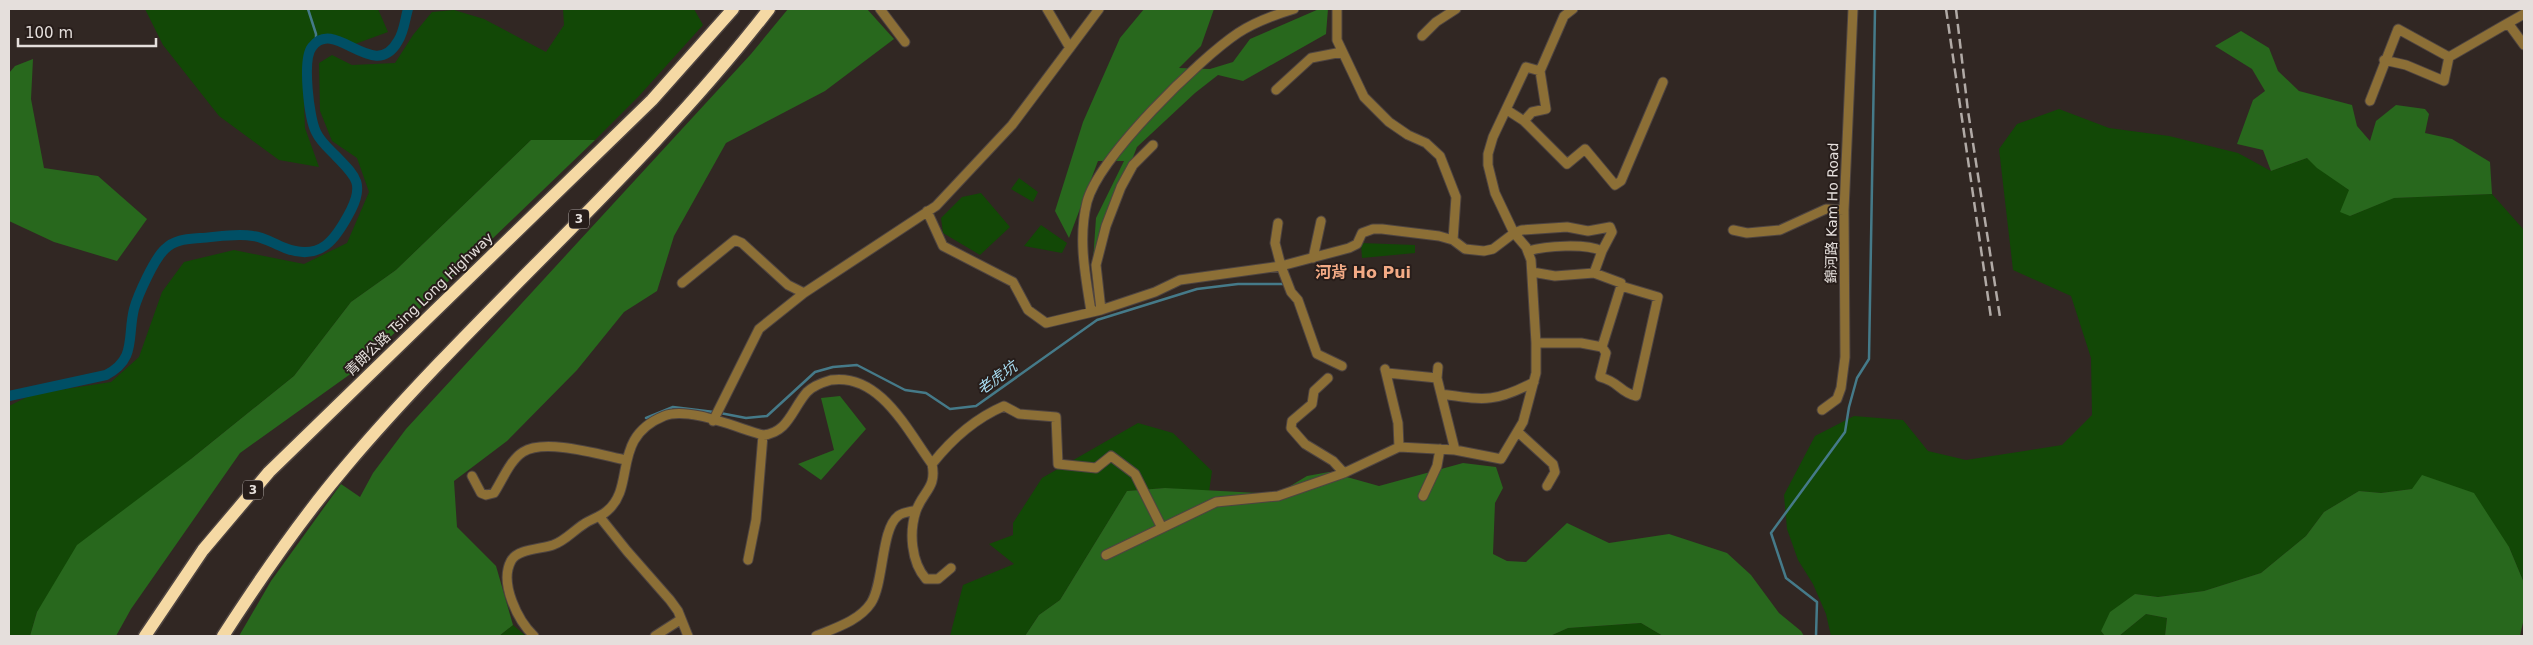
<svg xmlns="http://www.w3.org/2000/svg" width="2533" height="645" viewBox="0 0 2533 645" font-family="'DejaVu Sans','Noto Sans TC',sans-serif">
<style>
.green{fill:#124806}
.forest{fill:#28681d}
.lines{fill:none;stroke-linecap:round;stroke-linejoin:round}
.stream{stroke:#457a89;stroke-width:2.5}
.canal{stroke:#004f65;stroke-width:10}
.minor-casing{stroke:#4e4441;stroke-width:11}
.highway-casing{stroke:#4e4441;stroke-width:15}
.minor{stroke:#8c6f36;stroke-width:9}
.highway{stroke:#f5d9a4;stroke-width:12}
.rail{stroke:#b1aaa6;stroke-width:2.5;stroke-dasharray:10 5;stroke-linecap:butt}
.labels{text-anchor:middle;stroke-width:4;stroke-linejoin:round;paint-order:stroke}
.shield{fill:#271d1a;stroke:#aca5a2;stroke-width:1}
.shield-label{font-size:12px;font-weight:bold;fill:#e5dfdc}
.street-label{font-size:14px;fill:#e5dfdc;stroke:#271d1a}
.water-label{font-size:15px;font-style:italic;fill:#a8def3;stroke:#271d1a}
.quarter-label{font-size:16px;font-weight:bold;fill:#f3aa85;stroke:#271d1a}
</style>
<rect width="100%" height="100%" fill="#312723"/>
<path class="green" d="M145,9H378L388,32L355,44L331,38L316,46L303,81L305,128L319,167L279,160L219,116L163,45Z
M563,9H694L703,25L639,96L595,140H531L396,270L351,302L294,376L191,459L37,612L30,636H9V406L33,394L111,382L139,357L162,292L184,262L234,250L304,264L347,243L369,192L357,158L332,141L320,111L319,63L332,55L352,65L395,63L413,35L432,12L454,10L484,19L546,52L564,25Z
M2059,109L2109,128L2169,136L2238,153L2271,171L2307,158L2349,190L2350,216L2393,198L2492,194L2524,230V583L2509,547L2412,489L2381,493L2359,491L2324,512L2306,536L2261,573L2204,591L2158,597L2135,594L2101,631L2105,636H1831L1826,614L1813,584L1798,560L1787,529L1784,495L1815,436L1854,416L1903,420L1928,451L1966,460L2062,445L2092,415L2091,358L2071,296L2013,270L1999,149L2017,124Z
M1019,178L1038,192L1033,202L1011,189Z
M981,193L1010,227L980,255L943,233L941,218L962,197Z
M1041,225L1067,243L1062,253L1024,246Z
M1361,243L1415,245V253L1362,258Z
M1138,423L1173,433L1212,471L1209,492L1165,488L1127,491L1060,600L1039,615L1025,636H950L963,585L1014,564L989,544L1013,535V523L1042,478Z
M2146,614L2167,618L2165,636H2119Z
M1641,623L1663,636H1550L1568,628Z
M513,625L526,636H499Z"/>
<path class="forest" d="M788,9H867L894,39L825,91L726,143L674,236L657,291L624,312L577,370L507,441L454,481L457,527L496,566L513,625L499,636H239L271,581L341,484L360,497L373,473L406,429L751,54Z
M1144,9H1214L1201,46L1179,68L1210,69L1233,62L1250,39L1319,9H1328L1326,34L1243,81L1218,75L1195,93L1137,147L1093,261L1096,218L1124,161H1098L1069,238L1055,211L1083,122L1120,38Z
M2241,31L2269,48L2278,71L2299,91L2352,105L2357,126L2370,141L2376,121L2396,105L2425,109L2429,114L2425,133L2452,139L2490,162L2492,194L2394,198L2350,216L2340,212L2349,190L2317,168L2307,158L2271,171L2263,150L2237,144L2253,100L2265,91L2252,69L2215,46Z
M33,59L31,99L44,168L98,176L147,219L117,261L54,242L9,221V73L15,66Z
M531,140H595L356,370L240,453L131,609L116,636H30L37,612L77,545L191,459L294,376L351,302L396,270Z
M840,396L866,429L821,480L798,464L834,450L821,398Z
M1463,463L1496,467L1503,488L1495,503L1493,554L1507,561L1526,562L1567,523L1609,543L1669,534L1727,553L1751,575L1779,613L1801,631L1804,636H1663L1641,623L1568,628L1550,636H1025L1039,615L1060,600L1127,491L1165,488L1277,494L1307,476L1329,472L1379,486Z
M2422,475L2474,493L2509,547L2524,583V618L2520,636H2165L2167,618L2146,614L2119,636H2105L2101,631L2110,612L2135,594L2158,597L2204,591L2261,573L2306,536L2324,512L2359,491L2381,493L2412,489Z"/>
<g class="lines">
<path class="stream" d="M308,9L316,34V42
M720,413L746,418L767,416L815,372L833,367L857,365L905,390L926,393L950,409L976,406L1097,320L1197,289L1238,284H1283
M646,418L673,407L714,412
M1816,636L1817,602L1786,578L1771,533L1845,432L1849,407L1857,378L1869,359L1875,9"/>
<path class="canal" d="M9,396L106,375C137,359 127,337 134,309C138,295 154,259 165,249C175,239 188,239 200,238C217,237 236,233 253,236C264,237 274,244 285,248C321,262 336,239 351,210C365,182 354,175 335,155C328,148 320,141 316,132C309,118 302,59 312,47C335,16 374,84 398,41C404,32 405,19 408,9"/>
<g class="minor-casing">
<path id="minor" d="M880,9L905,42
M1047,9L1070,48
M1337,9V40L1364,97L1389,122L1408,135L1426,143L1440,156L1456,197L1453,240
M2508,23L2524,14
M1422,36L1436,22L1456,9
M2384,60L2406,65L2444,81L2449,57
M1276,90L1311,58L1342,52
M2370,101L2398,29L2449,57L2508,23L2524,45
M1507,110L1524,121L1567,164L1585,149L1615,185L1621,181L1663,82
M1524,121L1532,112L1546,109L1540,71L1564,16L1573,9
M927,211L943,246L1013,282L1028,310L1046,323L1101,310L1155,292L1180,280L1281,266L1349,248L1357,244L1362,233L1373,229H1382L1439,236L1453,240L1465,249L1484,251L1493,249L1514,233L1522,230L1567,227L1588,231L1610,227L1612,232L1602,251
M1278,223L1275,243L1281,266L1291,292L1298,300L1317,354L1342,366
M1733,230L1747,233L1780,230L1826,209L1844,210
M1528,251C1546,246 1585,243 1602,251L1594,273L1555,276L1532,272
M1313,258L1321,221
M1594,273L1621,283V286
M682,283L735,240L742,243L788,285L804,293
M1101,310L1096,265L1106,226L1121,187L1133,165L1153,145
M1091,311C1085,274 1078,238 1087,202C1099,157 1199,59 1238,33C1255,22 1274,15 1294,9
M1536,343H1581L1602,347L1621,286L1658,297L1636,396C1619,392 1620,382 1600,377L1606,353L1602,347
M1438,367L1437,378L1455,450
M1385,369L1398,423L1399,447
M1387,373L1437,378
M1328,378L1314,391L1312,404L1292,421L1291,428L1305,444L1333,461L1344,473
M1441,394C1484,400 1494,403 1534,382
M1822,410L1837,399L1841,388L1845,357L1844,210L1853,9
M713,421L759,329L804,293L936,206L1012,125L1099,9
M1518,432L1553,464L1555,472L1547,486
M932,464C951,440 976,418 1004,406L1019,414L1056,417L1058,464L1096,468L1111,456L1135,474L1162,528
M472,476L481,493L486,495L494,493C502,481 510,460 523,452C545,438 601,455 626,460
M1423,496L1437,466L1440,449
M599,516L627,551L670,600L678,611L688,636
M1106,555L1216,502L1278,496L1344,473L1399,447L1455,450L1501,459L1523,422L1536,373V343L1531,260L1526,247L1514,233L1495,193L1488,165V154L1493,137L1526,67L1540,71
M748,560L756,520L763,435
M534,636C518,621 499,583 511,561C517,549 541,549 553,545C565,541 573,531 584,524C591,519 600,517 607,511C637,486 610,438 664,416C688,406 737,428 763,435C788,433 792,409 807,392C813,386 824,382 831,380C880,373 907,430 932,464C937,488 923,491 916,511C909,532 911,562 926,579H938L951,568
M655,636L680,620
M816,636C835,628 859,621 871,603C884,583 881,529 898,516C902,512 911,512 916,510"/>
</g>
<g class="highway-casing">
<path id="highway" d="M145,636L203,550L269,472L652,100L733,9
M223,636C261,577 300,520 346,466C480,308 642,173 769,9"/>
</g>
<use href="#minor" class="minor"/>
<use href="#highway" class="highway"/>
<path class="rail" d="M1946,9L1991,318
M1956,9L1968,111L2000,317"/>
</g>
<g class="labels">
<g class="shield">
<rect x="569" y="209.5" width="20" height="19" rx="4"/>
<rect x="243" y="480.5" width="20" height="19" rx="4"/>
</g>
<g class="shield-label">
<text x="579" y="223">3</text>
<text x="253" y="494">3</text>
</g>
<g class="street-label">
<text transform="translate(1832 213) rotate(-89)" y="5">錦河路 Kam Ho Road</text>
<text transform="translate(419 304) rotate(-44)" y="5">青朗公路 Tsing Long Highway</text>
</g>
<g class="water-label">
<text transform="translate(997 378) rotate(-36)" y="5">老虎坑</text>
</g>
<g class="quarter-label">
<text x="1363" y="278">河背 Ho Pui</text>
</g>
</g>
<rect width="2533" height="645" fill="none" stroke="#e5dfdc" stroke-width="20"/>
<path d="M18 38v8h138v-8" fill="none" stroke="#e5dfdc" stroke-width="2.5"/>
<text x="25" y="38" font-size="15" fill="#e5dfdc" stroke="#271d1a" stroke-width="4" paint-order="stroke">100 m</text>
</svg>
